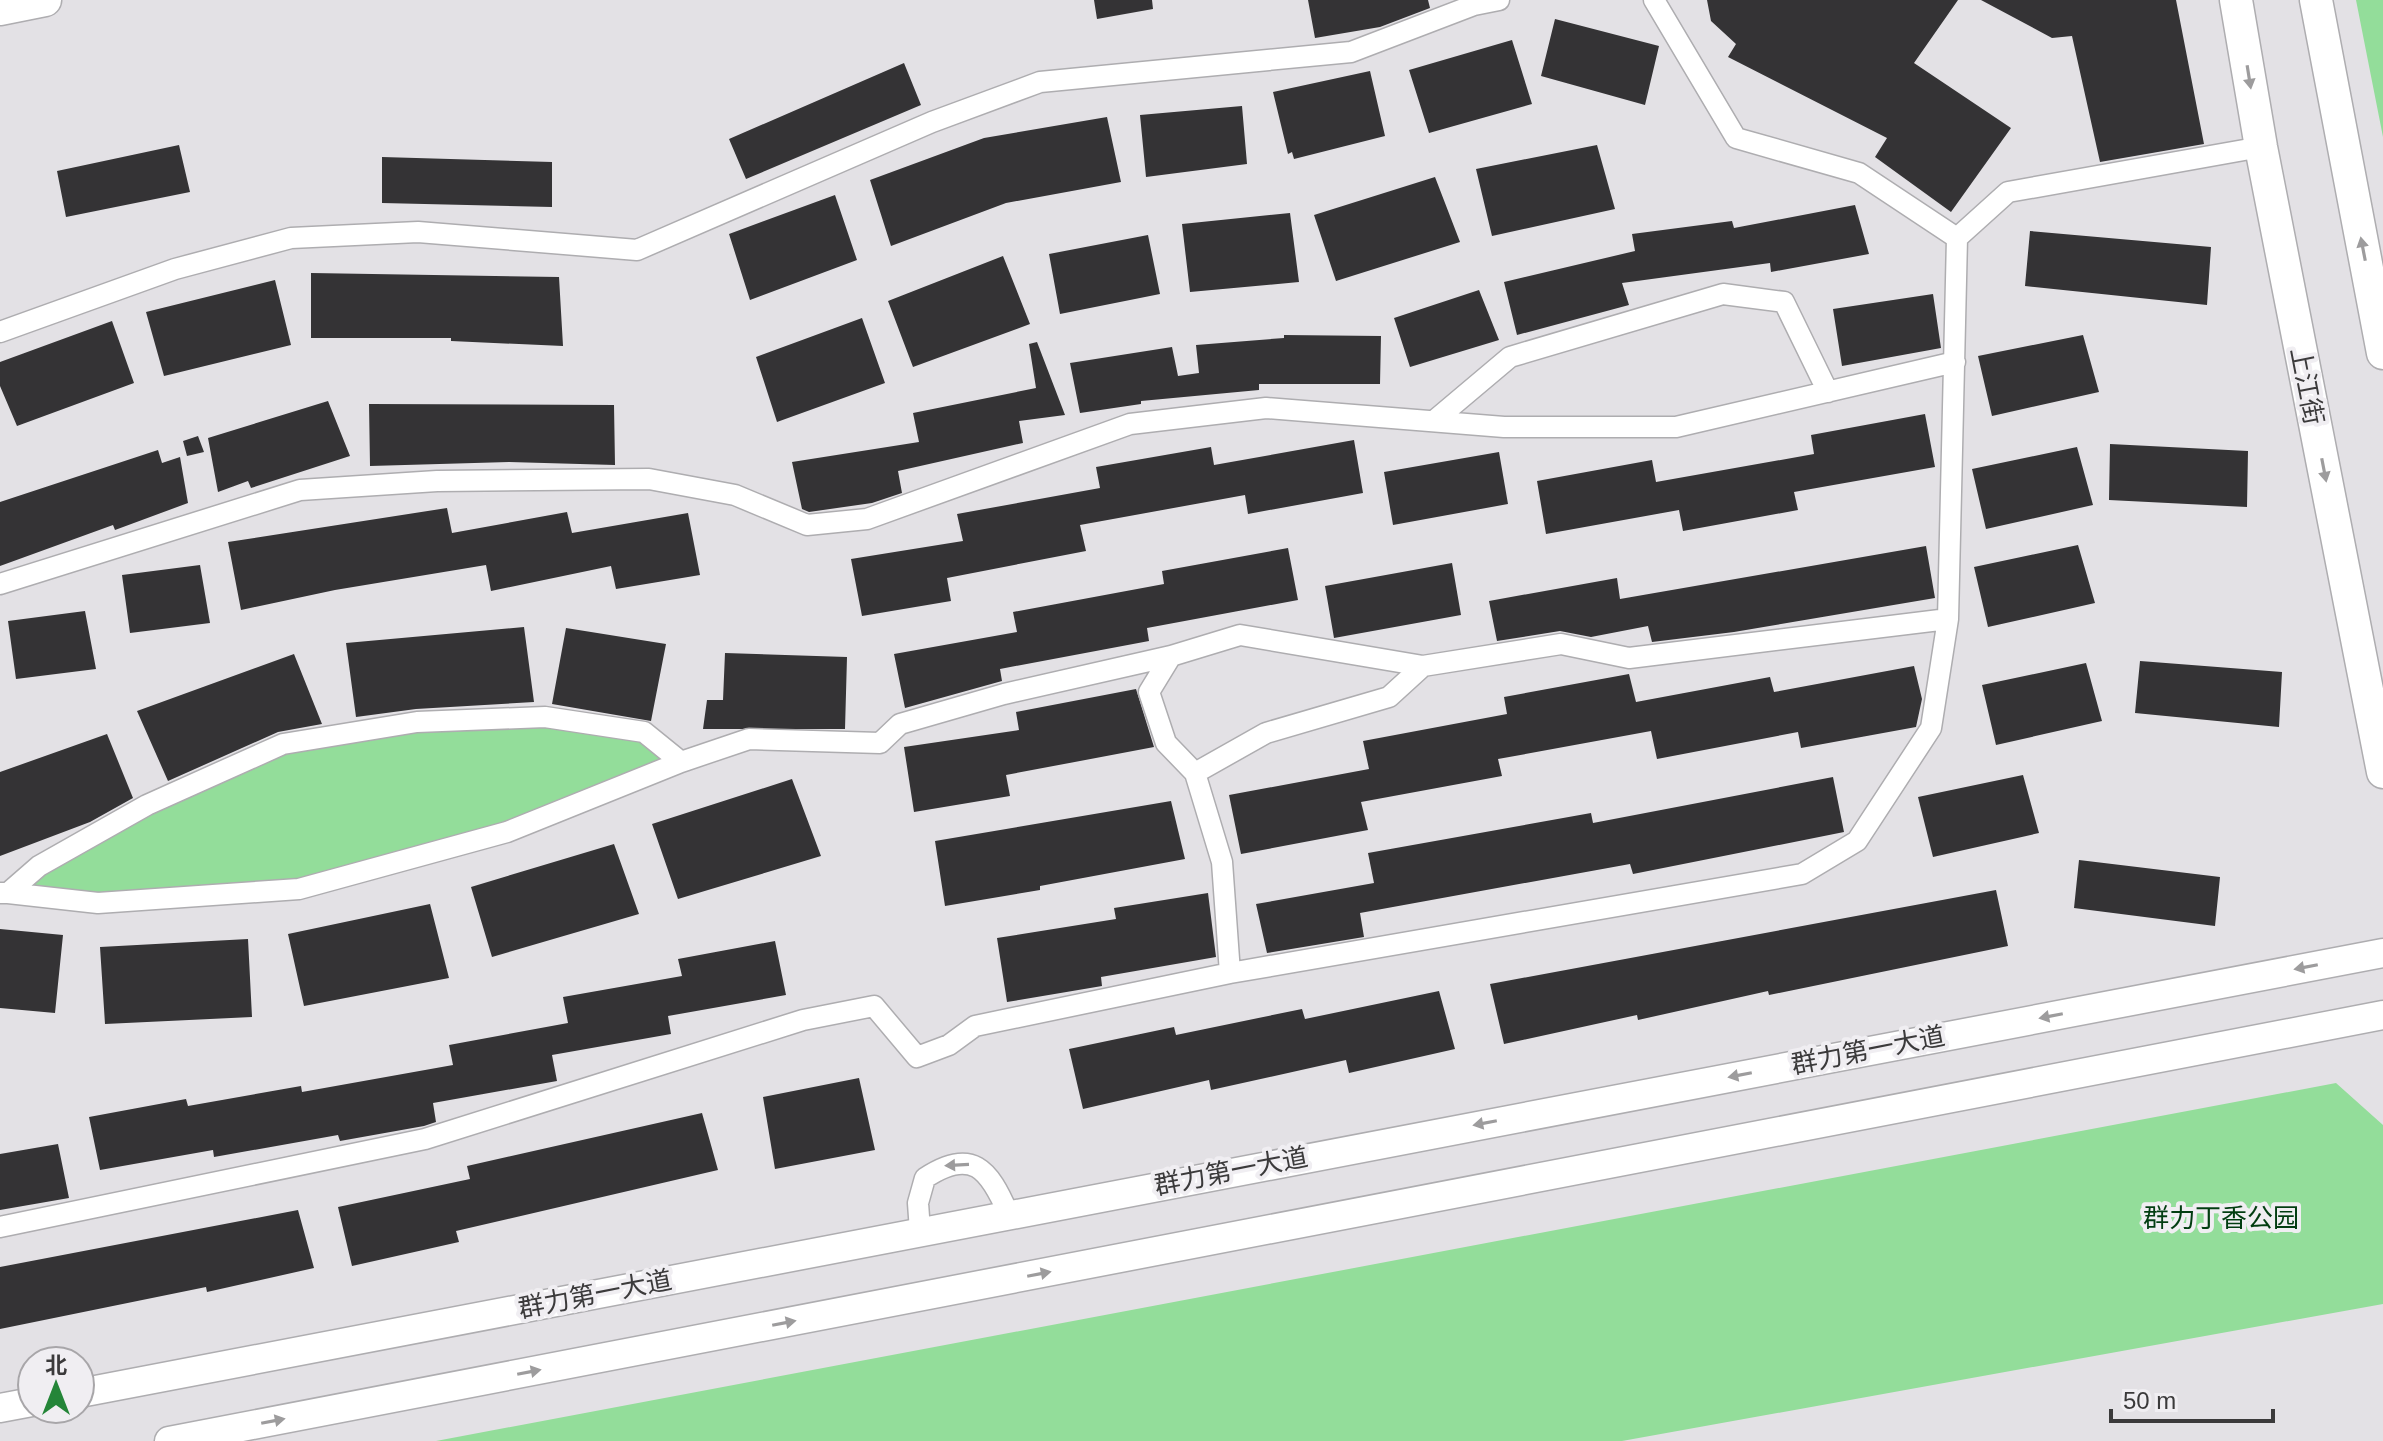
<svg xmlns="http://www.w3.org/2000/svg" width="2383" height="1441" viewBox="0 0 2383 1441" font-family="Helvetica,'Noto Sans SC',sans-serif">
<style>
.green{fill:#93dd9a}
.building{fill:#343335}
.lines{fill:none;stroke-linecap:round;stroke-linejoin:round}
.minor-casing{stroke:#aeadb0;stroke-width:23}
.secondary-casing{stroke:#aeadb0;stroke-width:31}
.primary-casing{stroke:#aeadb0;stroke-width:35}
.minor{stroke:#fff;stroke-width:20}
.secondary{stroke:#fff;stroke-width:28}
.primary{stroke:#fff;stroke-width:32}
.oneway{fill:#9d9c9d}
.labels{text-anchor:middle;stroke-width:8;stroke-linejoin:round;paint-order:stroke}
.street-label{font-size:26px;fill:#3b3a3b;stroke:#f0eef2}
.park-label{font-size:26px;fill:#023d11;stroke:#f0eef2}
</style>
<rect width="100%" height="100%" fill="#e3e1e5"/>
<path class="green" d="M2356,0H2383V137Z
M545,717L644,732L681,762L507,832L299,889L98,903L8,893L39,866L283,744Z
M2336,1083L2383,1125V1304L1622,1441H436Z"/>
<path class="building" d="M1094,0H1152L1153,9L1097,19Z
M1308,0H1428L1430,8L1380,27L1315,38Z
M1707,0H1958L1914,63L2011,128L1951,212L1875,157L1887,138L1728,57L1736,44L1711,21Z
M1981,0H2176L2204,144L2100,162L2072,36L2052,38Z
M1555,19L1659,46L1645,105L1541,76Z
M1512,40L1532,104L1429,133L1409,70Z
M904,63L921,105L746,179L729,139Z
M1370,71L1385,136L1294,159L1292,152L1288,154L1273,92Z
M1242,106L1247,164L1146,177L1140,115Z
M1107,117L1121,182L1006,203L891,246L870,180L984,138Z
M179,145L190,192L66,217L57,171Z
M1597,145L1615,209L1492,236L1476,169Z
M382,157L552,162V207L382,203Z
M1435,177L1460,242L1336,281L1314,215Z
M835,195L857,260L750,300L729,234Z
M1855,205L1869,254L1771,272L1770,263L1622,283L1629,305L1517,335L1504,282L1635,251L1632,234L1732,221L1734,228Z
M1290,213L1299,282L1190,292L1182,224Z
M2030,231L2211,247L2207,305L2025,286Z
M1148,235L1160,294L1060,314L1049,254Z
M1003,256L1030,324L913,367L888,301Z
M311,273L559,277L563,346L451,341V338H311Z
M275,280L291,345L164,376L146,312Z
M1479,290L1499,340L1410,367L1394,318Z
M1933,294L1941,348L1842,366L1833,309Z
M862,318L885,383L777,422L756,357Z
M112,321L134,383L17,426L0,386V362Z
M1284,335L1381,336L1380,384H1259V390L1141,401V404L1080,413L1070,363L1172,347L1178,376L1199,373L1196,345L1284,338Z
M2083,335L2099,392L1992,416L1978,356Z
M1037,342L1065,415L1019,421L1023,443L898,471L902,493L872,503L809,512L802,509L792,462L919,442L913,413L1036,388L1029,344Z
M328,401L350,456L251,488L248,481L218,492L208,438Z
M369,404L614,405L615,465L509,462L370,466Z
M1925,414L1935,467L1794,492L1798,510L1683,531L1679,510L1546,534L1537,481L1652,460L1656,482L1814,454L1811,435Z
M198,436L204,452L187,456L183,441Z
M1354,440L1363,493L1248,514L1245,495L1080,525L1086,551L947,578L951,601L862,616L851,559L963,541L957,514L1100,488L1096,467L1211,447L1214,465Z
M2110,444L2248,451L2247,507L2109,500Z
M2077,447L2093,505L1986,529L1972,469Z
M158,450L162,463L180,457L188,503L115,530L113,525L0,566V502Z
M1499,452L1508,504L1393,525L1384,472Z
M447,508L452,533L567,512L572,533L688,513L700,575L616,589L611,566L491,591L486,565L335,590L241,610L228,542Z
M2078,545L2095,603L1988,627L1974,567Z
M1926,546L1935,598L1734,632L1652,642L1648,626L1591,637L1560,631L1497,641L1489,601L1617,578L1620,599Z
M1288,548L1298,600L1147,628L1149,641L1000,669L1002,681L905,708L894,654L1017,632L1013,612L1164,584L1162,571Z
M1452,563L1461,615L1334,638L1325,586Z
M200,565L210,623L130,633L122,575Z
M85,611L96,669L16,679L8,621Z
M524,627L534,702L416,709L356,717L346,643Z
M566,628L666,644L651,721L552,704Z
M725,653L847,657L845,729H703L707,700H723Z
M294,654L322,724L278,732L168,781L137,711Z
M2140,661L2282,672L2279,727L2135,713Z
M2086,663L2102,721L1996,745L1982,685Z
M1914,666L1922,699L1916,727L1801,748L1798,732L1657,759L1651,731L1498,759L1502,776L1361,802L1368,830L1241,854L1229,795L1369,769L1363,741L1507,714L1504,697L1629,674L1636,702L1770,677L1774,692Z
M1136,689L1154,747L1006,775L1010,796L914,812L904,747L1019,730L1016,712Z
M107,734L133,798L90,822L0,856V772Z
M2023,775L2039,833L1933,857L1918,797Z
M1833,777L1844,832L1633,874L1630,864L1360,913L1364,937L1267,953L1256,904L1374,883L1368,853L1591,813L1593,823Z
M792,779L821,856L678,899L652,824Z
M1171,801L1185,859L1040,886V890L945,906L935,841Z
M614,844L639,914L492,957L471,887Z
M2079,860L2220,877L2215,926L2074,908Z
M1996,890L2008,946L1769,995L1768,991L1638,1020L1637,1015L1504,1044L1490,984Z
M1208,893L1216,957L1101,977L1102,986L1007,1002L997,938L1116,919L1114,908Z
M430,904L449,978L304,1006L288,934Z
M0,929L63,935L55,1013L0,1008Z
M248,939L252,1017L105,1024L100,947Z
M775,941L786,995L668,1016L671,1034L552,1055L557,1081L433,1103L436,1122L424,1126L340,1141L338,1135L214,1157L213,1150L100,1170L89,1117L186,1099L188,1106L301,1086L302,1092L453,1065L449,1045L568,1023L563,997L682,976L678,959Z
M1439,991L1455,1049L1349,1073L1346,1060L1211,1090L1209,1080L1083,1109L1069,1049L1174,1027L1176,1035L1302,1009L1305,1019Z
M859,1078L875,1150L775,1169L763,1097Z
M702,1113L718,1170L456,1231L459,1242L352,1266L338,1207L470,1179L467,1166Z
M58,1144L69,1198L0,1210V1154Z
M298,1210L314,1268L207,1292L206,1287L0,1329V1267Z"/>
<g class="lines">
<g class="minor-casing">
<path id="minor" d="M1654,0L1736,138L1859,173L1957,238
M0,332L175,269L291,238L418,232L637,250L932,122L1040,82L1351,52L1474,5L1499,0
M1434,421L1510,357L1723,294L1784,302L1828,392
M0,584L300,490L437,481L649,479L735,495L807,525L867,519L1130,424L1266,408L1504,427H1676L1955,362
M1195,773L1266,733L1389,697L1423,666
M0,893H8L39,866L147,805L283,744L417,722L545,717L644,732L681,762L749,739L880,743L900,724L1004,694L1171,656
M8,893L98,903L299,889L507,832L681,762
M1230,973L1222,862L1195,773L1166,743L1149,692L1171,656L1240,635L1423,666L1561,644L1629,658L1948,619
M0,1227L425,1139L803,1020L874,1006L917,1057L949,1045L975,1026L1230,973L1802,874L1857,841L1931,728L1948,619L1957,238L2008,192L2261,147
M920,1231L918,1203L925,1178C972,1147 989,1169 1008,1213"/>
</g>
<g class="secondary-casing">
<path id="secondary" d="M80,1393L2383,953
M0,1408L32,1402
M169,1441L2383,1015"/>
</g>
<g class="primary-casing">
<path id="primary" d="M2236,0L2261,147L2383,772
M2316,0L2383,353
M0,9L45,0"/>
</g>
<use href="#minor" class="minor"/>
<use href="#secondary" class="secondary"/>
<use href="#primary" class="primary"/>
</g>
<defs><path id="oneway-solid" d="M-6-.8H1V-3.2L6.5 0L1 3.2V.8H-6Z" transform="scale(2)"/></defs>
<g class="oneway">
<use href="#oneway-solid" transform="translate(2249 77) rotate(81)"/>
<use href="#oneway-solid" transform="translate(2363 249) rotate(-101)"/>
<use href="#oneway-solid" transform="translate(2324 470) rotate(79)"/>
<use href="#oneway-solid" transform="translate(2306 967) rotate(169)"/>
<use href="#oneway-solid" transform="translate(2051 1016) rotate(169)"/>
<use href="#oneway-solid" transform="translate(1740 1075) rotate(169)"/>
<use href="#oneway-solid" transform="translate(1485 1123) rotate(169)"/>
<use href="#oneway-solid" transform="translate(957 1165) rotate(177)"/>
<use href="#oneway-solid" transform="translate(1039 1274) rotate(-11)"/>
<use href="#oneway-solid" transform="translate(784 1323) rotate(-11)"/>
<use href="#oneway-solid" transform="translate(529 1372) rotate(-11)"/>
<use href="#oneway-solid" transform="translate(273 1421) rotate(-11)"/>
</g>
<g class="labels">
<g class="street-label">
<text transform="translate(2307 386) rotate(79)" y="9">上江街</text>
<text transform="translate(1868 1050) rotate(-11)" y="9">群力第一大道</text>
<text transform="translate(1231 1171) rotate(-11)" y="9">群力第一大道</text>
<text transform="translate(595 1294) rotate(-11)" y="9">群力第一大道</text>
</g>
<g class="park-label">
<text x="2221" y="1227">群力丁香公园</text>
</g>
</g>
<g transform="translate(56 1385)"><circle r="38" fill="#f0eef2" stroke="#a8a6a9" stroke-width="2"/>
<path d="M0-6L14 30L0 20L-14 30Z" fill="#248538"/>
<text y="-12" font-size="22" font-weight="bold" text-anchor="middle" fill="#3b3a3b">北</text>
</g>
<path d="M2111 1409v12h162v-12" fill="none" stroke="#3b3a3b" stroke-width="4"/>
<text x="2123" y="1409" font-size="24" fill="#3b3a3b" stroke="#f0eef2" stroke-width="6" paint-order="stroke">50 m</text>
</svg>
